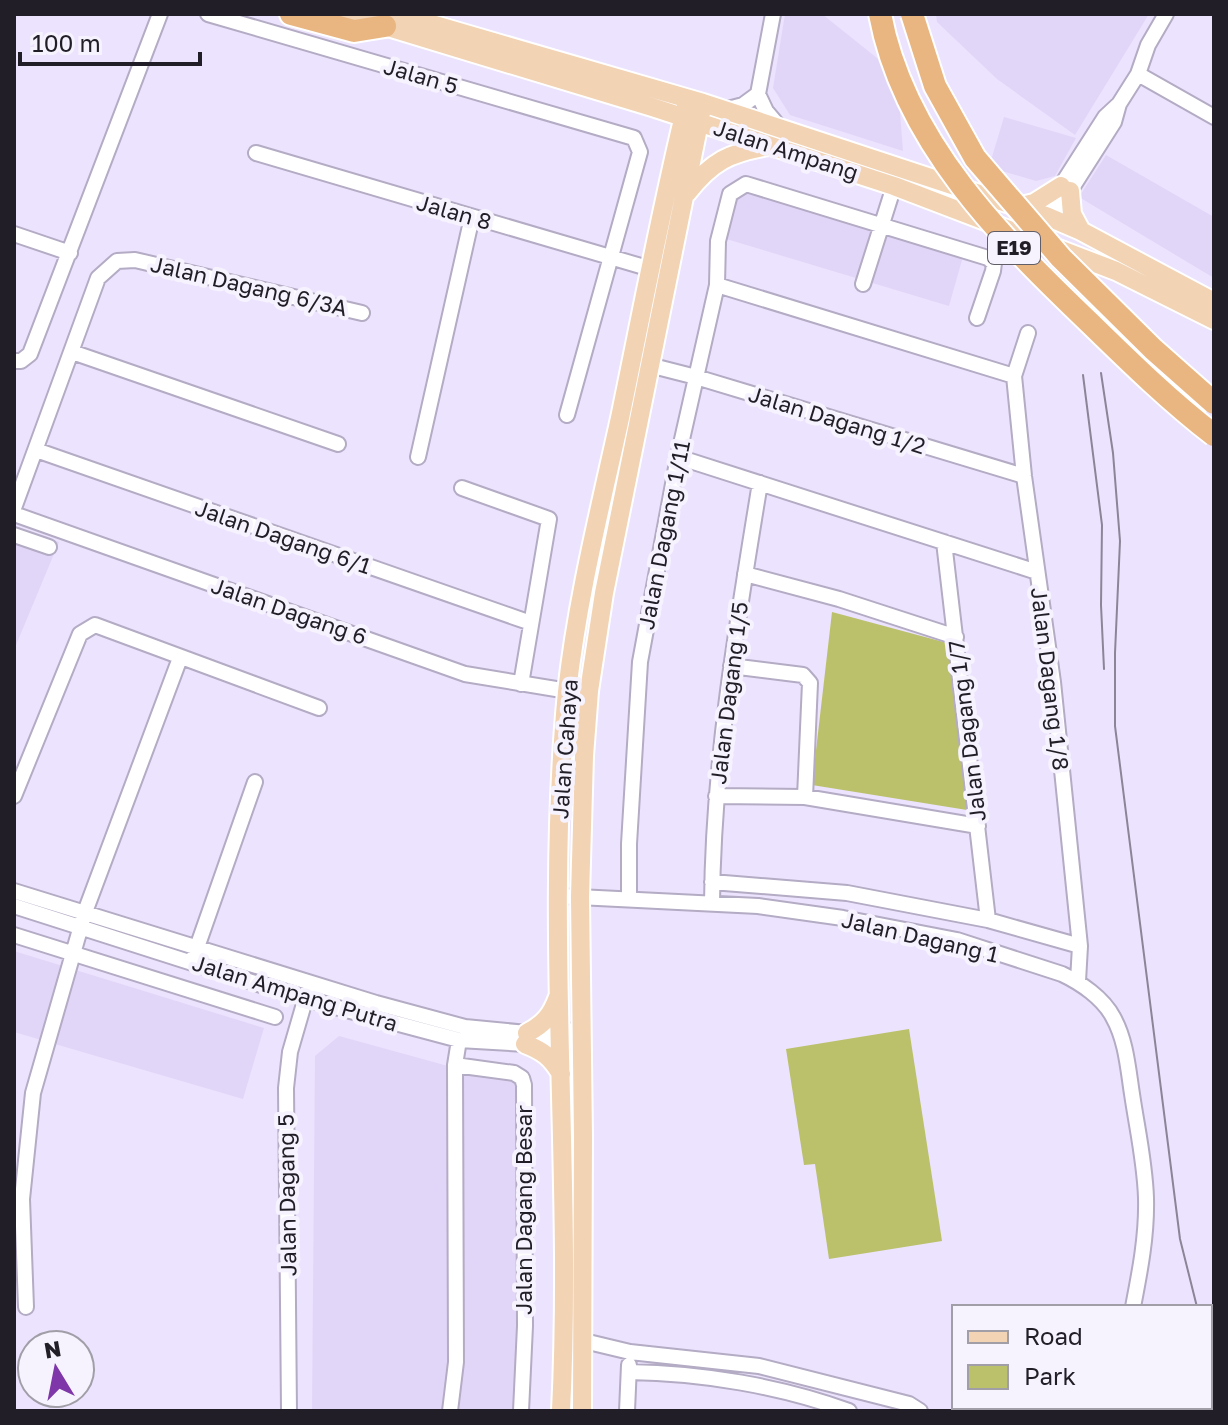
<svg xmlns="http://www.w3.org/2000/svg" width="1228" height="1425" viewBox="0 0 1228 1425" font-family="'Golos Text',sans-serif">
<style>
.built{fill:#e2d6f8}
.green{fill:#bbc16a}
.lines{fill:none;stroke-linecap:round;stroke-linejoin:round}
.minor-casing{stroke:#b4abc4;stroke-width:18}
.major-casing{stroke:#fff;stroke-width:22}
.highway-casing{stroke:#fff;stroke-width:26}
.minor{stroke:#fff;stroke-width:14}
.major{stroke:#f2d3b4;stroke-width:18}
.highway{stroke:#e9b682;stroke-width:22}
.tram{stroke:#8b8597;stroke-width:2}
.highway-bridge-casing{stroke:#fff;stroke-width:26;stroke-linecap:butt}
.highway-bridge{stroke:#e9b682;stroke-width:22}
.labels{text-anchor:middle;stroke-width:8;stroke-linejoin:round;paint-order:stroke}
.shield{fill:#f7f3fe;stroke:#615e68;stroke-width:2}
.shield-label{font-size:20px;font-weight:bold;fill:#211e27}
.street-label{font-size:22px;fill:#211e27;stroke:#f7f3fe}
</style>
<rect width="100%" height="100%" fill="#ece3fe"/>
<path class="built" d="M785,14H822L897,74L903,151L790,115L773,88Z
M936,14H1149L1075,135L997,79L937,22Z
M1004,117L1076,138L1055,176L1036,181L989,167Z
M1106,155L1214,217V278L1079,197Z
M746,189L964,253L949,306L723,238L734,197Z
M14,526L59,542L14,650Z
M14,951L264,1028L243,1099L14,1032Z
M339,1036L459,1069L512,1078L519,1081L521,1312L516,1411H312L315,1056Z"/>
<path class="green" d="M832,612L951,644L967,810L812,785Z
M909,1029L942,1241L829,1259L815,1164L804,1165L786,1049Z"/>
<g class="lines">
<g class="minor-casing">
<path id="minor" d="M208,14L634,138L640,152L567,415
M1138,74L1214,117
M758,94L766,111L782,130
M724,110L743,105L758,94L773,14
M256,153L651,269
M1046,216L1048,206L1105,117L1119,104L1138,74L1148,45L1166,14
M1046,216L1057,212L1070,191L1114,122L1119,104
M14,234L70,253
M863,284L894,186
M717,285L1014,376
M1028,333L1014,376L1024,476L1053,682L1080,946L1078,981
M72,352L338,444
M14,361H21L30,354L160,14
M649,365L696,377L1024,476
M36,450L531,623
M418,457L472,217
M678,457L1037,572
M462,488L549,519L521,684
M14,508L98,278L117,261L135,260L362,313
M14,514L465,674L568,691
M14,535L49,547
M944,542L988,920
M745,574L839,599L956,637
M731,666L803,675L810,683L805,797
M14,796L80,634L95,625L319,708
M716,796L805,797L978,826
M712,882L847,893L988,920L1080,946
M14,891L376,1003L465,1027L527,1033L581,1030
M558,896L758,906L843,918L957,940L1062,974C1081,983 1103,998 1113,1017C1126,1040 1128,1068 1132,1094C1137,1128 1145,1163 1146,1198C1147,1235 1140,1271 1133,1307
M629,899V844L640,662L678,457L717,285L718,241L730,194L746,184L988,258L994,263L993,271L977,318
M712,904C713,762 737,623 760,483
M14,906L305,999L459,1040L525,1044L582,1041
M14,935L275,1017
M194,956L255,782
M455,1065L514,1073L522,1078L524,1085L525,1326L521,1411
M26,1307L22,1199L33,1093L85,912L180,658
M584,1341L630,1352L759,1366L909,1404L920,1411
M629,1372C702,1373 780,1386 849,1411
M1174,1407V1411
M289,1411L286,1088L290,1052L308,990
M450,1411L456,1362L455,1065L459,1040
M627,1411L629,1365
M1069,1411L1072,1407
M1110,1411L1112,1407"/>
</g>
<g class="major-casing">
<path id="major" d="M345,14L652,107L894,186L1116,271L1214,320
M397,14L703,103L1046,216L1081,231L1214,302
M1070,191L1072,214L1081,231
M687,193C712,161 729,153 769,146
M1017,207L1034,203L1061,186
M527,1033C544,1024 551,1016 558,997
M525,1044C543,1051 551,1057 561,1074
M561,1411C573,1172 544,931 567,692C577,600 600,509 620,418C642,312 662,204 688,99
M582,1411L583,1136L580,897L584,756L589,691L604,593L703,103"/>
</g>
<g class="highway-casing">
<path id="highway" d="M291,14L354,31L385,26"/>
</g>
<use href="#minor" class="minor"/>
<use href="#major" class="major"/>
<use href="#highway" class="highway"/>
<path class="tram" d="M1101,373L1113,453L1120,541L1115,653V726L1180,1239L1197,1307
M1083,375L1102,525L1101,605L1104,669
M1210,1350L1214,1363
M1210,1376L1214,1388"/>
<g class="highway-bridge-casing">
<path id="highway-bridge" d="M880,14C904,142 1002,239 1092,325C1131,363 1171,402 1214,435
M912,14L935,86L975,158L1061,258L1153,349L1214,403"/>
</g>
<use href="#highway-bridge" class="highway-bridge"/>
</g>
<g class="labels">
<rect class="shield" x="988" y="232" width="52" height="32" rx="6"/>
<g class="shield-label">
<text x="1014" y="255">E19</text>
</g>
<g class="street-label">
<text transform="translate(421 76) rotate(16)" y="8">Jalan 5</text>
<text transform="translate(786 150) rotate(18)" y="8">Jalan Ampang</text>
<text transform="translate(454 212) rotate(16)" y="8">Jalan 8</text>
<text transform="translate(249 286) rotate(13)" y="8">Jalan Dagang 6/3A</text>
<text transform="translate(837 420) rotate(17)" y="8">Jalan Dagang 1/2</text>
<text transform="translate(664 535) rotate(-79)" y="8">Jalan Dagang 1/11</text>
<text transform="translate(283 537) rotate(19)" y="8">Jalan Dagang 6/1</text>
<text transform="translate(289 611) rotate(19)" y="8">Jalan Dagang 6</text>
<text transform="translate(1050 679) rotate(83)" y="8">Jalan Dagang 1/8</text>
<text transform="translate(729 693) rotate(-83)" y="8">Jalan Dagang 1/5</text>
<text transform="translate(967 731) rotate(-97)" y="8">Jalan Dagang 1/7</text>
<text transform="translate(565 749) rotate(-86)" y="8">Jalan Cahaya</text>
<text transform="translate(920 937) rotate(13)" y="8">Jalan Dagang 1</text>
<text transform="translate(295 993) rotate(17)" y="8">Jalan Ampang Putra</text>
<text transform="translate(287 1195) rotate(-91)" y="8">Jalan Dagang 5</text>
<text transform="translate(524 1210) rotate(-90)" y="8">Jalan Dagang Besar</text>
</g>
</g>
<rect width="1228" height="1425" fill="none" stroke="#211e27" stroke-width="32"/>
<rect x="952" y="1305" width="260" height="104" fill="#f7f3fe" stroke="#a19ea8" stroke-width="2"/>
<rect x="968" y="1331" width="40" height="12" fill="#f2d3b4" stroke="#a19ea8" stroke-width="2"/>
<text x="1024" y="1345" font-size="24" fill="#211e27">Road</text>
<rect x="968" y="1365" width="40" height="24" fill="#bbc16a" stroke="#a19ea8" stroke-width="2"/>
<text x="1024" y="1385" font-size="24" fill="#211e27">Park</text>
<g transform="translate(56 1369) rotate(350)"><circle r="38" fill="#f7f3fe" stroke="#a19ea8" stroke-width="2"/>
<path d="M0-6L14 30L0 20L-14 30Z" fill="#7e36a8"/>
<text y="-12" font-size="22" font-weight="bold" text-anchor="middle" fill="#211e27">N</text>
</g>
<path d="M20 52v12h180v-12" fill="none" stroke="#211e27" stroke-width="4"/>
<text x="32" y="52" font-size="24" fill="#211e27" stroke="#f7f3fe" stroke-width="6" paint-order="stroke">100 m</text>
</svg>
